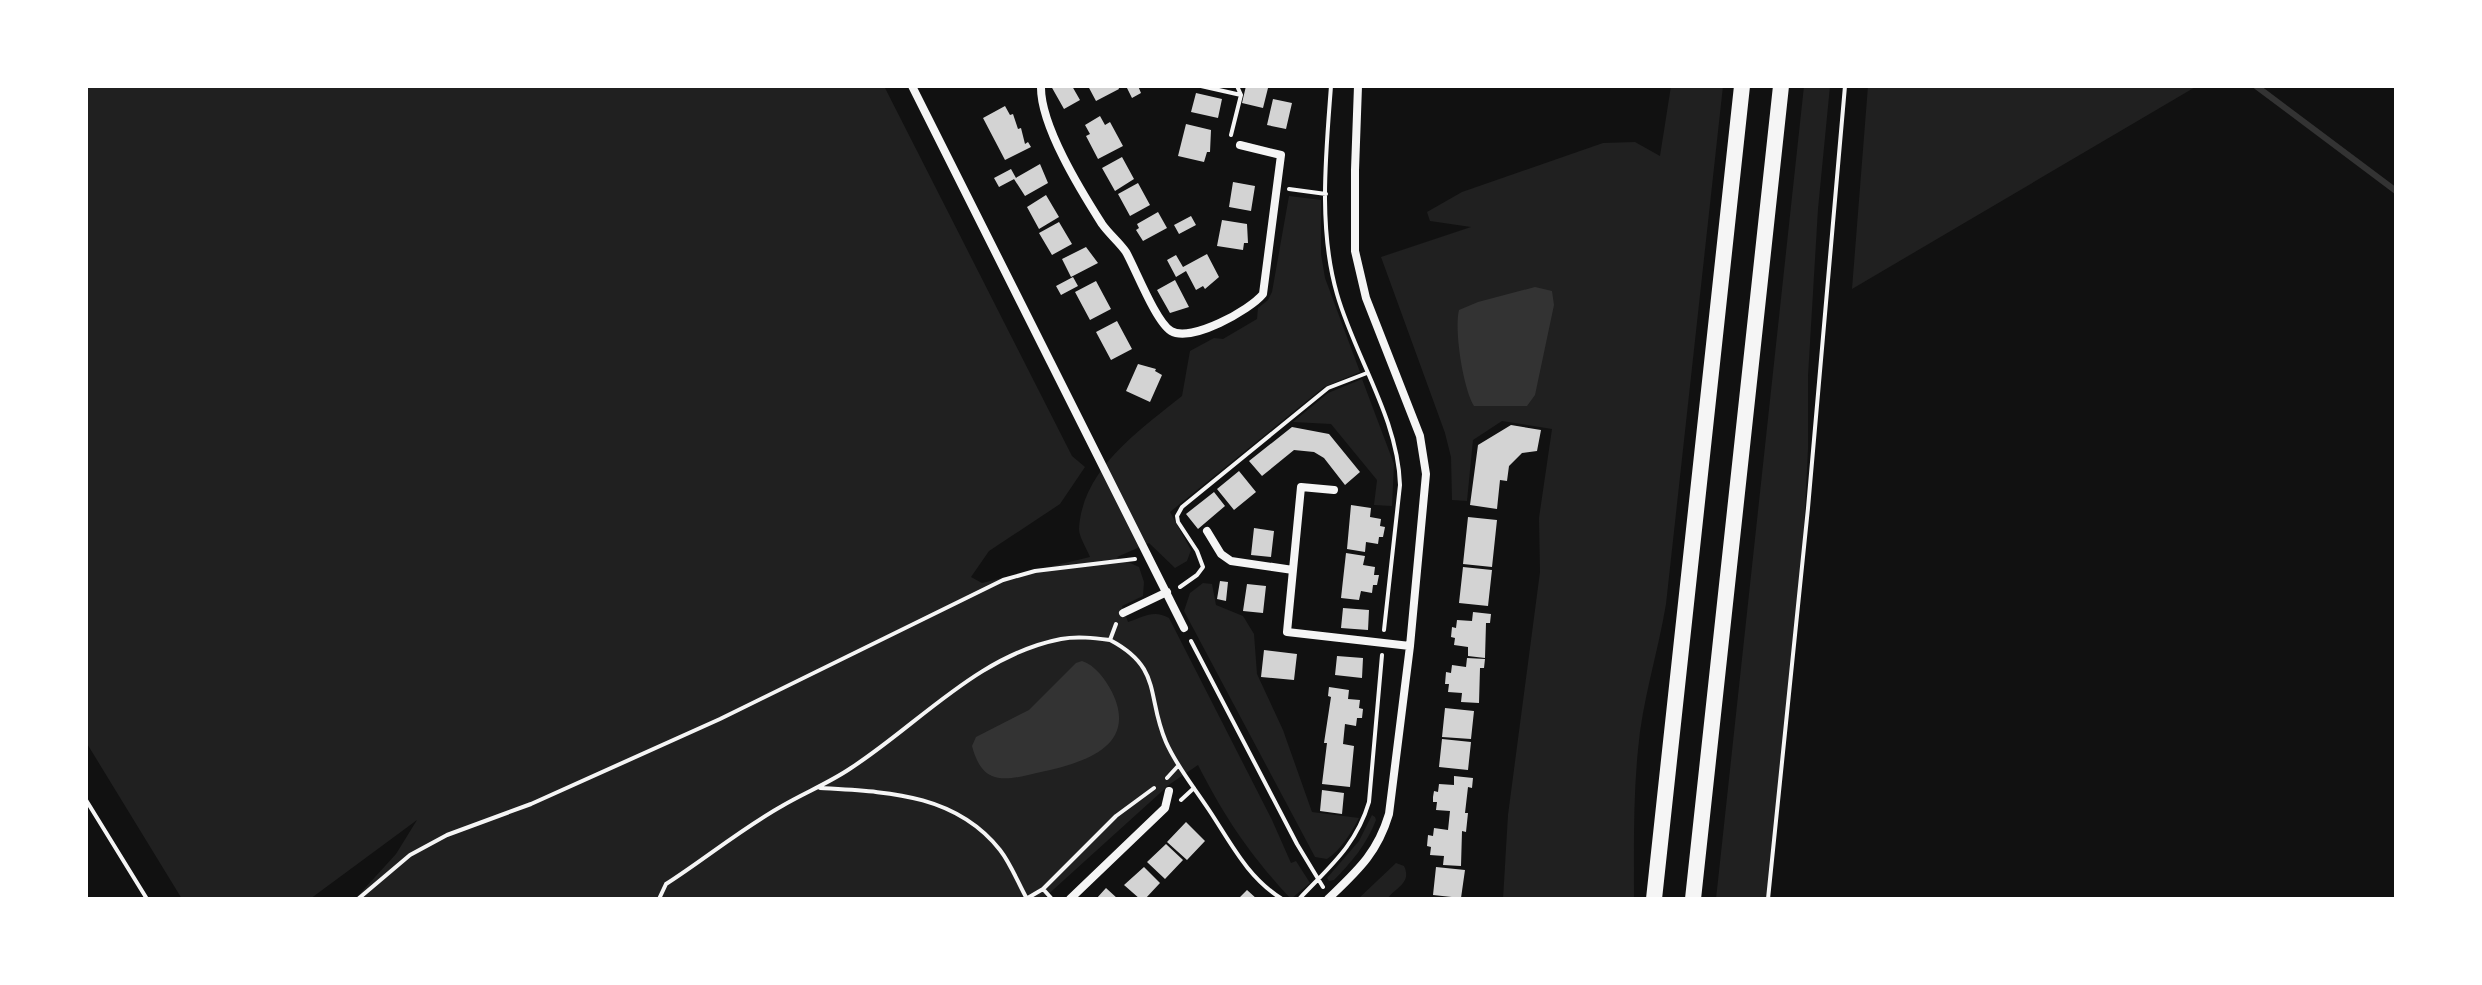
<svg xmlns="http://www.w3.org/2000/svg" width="2482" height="985" viewBox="0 0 2482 985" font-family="Helvetica,sans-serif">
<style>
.green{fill:#202020}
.water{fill:#333}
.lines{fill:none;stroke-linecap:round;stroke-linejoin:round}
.stream{stroke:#333;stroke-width:6}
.building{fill:#d3d3d3}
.path{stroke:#f5f5f5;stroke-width:4}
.minor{stroke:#f5f5f5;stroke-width:8}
.trunk{stroke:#f5f5f5;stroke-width:16}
</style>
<rect width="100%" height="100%" fill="#111"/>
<path class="green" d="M86,86H884L1072,456L1085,467L1060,504L989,551L971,577L982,583L1090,557C1087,549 1079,537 1079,529C1082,469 1141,429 1182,396L1190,351L1214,338L1223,339L1257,319L1258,308L1268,300L1272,292L1289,196L1321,200V254L1325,278L1360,372L1324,387L1170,512L1191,550L1187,561L1175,568L1149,543L1117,557L1139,567L1144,582L1143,596L1122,606L1128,622C1143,617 1154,609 1169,618L1272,820L1291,863L1296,861L1310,883L1291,899C1250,855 1225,818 1198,765L1170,784L1043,899H355L396,854L417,820L310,899H182L86,742Z
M1671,86H1723L1666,604C1658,653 1642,701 1638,750C1633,799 1634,850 1634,899H1503L1508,815L1540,572L1539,518L1552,429L1502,421L1473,440L1467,501L1452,500L1451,457L1445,433L1381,257L1471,227L1430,221L1427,212L1462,192L1603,143L1635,142L1660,156Z
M1804,86H1830L1818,209L1808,376V449L1802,570L1768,899H1716Z
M1868,86H2197L1852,289Z
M1362,379L1394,464L1392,506L1374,505L1377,480L1331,424L1293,422L1328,393Z
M1203,583L1212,584L1216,605L1243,616L1254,634L1257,674L1283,730L1312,812L1359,818C1351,833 1341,850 1327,859L1315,857L1184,611L1190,593Z
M1372,815L1375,817L1376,820C1367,844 1351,863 1334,880L1329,881L1327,878L1359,841Z
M1396,863L1404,866C1412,883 1396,887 1387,899H1358Z"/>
<path class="water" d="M1535,287L1552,291L1554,305L1535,395L1527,406H1474C1463,388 1454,330 1459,310L1478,302Z
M1082,661C1095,665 1106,680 1112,692C1139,747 1083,763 1041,772C1027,775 1005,782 992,776C980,771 975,757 972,746L976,737L1029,710L1076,663Z"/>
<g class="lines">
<path class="stream" d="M2256,86L2396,191"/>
</g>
<path class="building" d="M1051,86H1072L1080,100L1064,109Z
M1088,86H1118L1119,89L1096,101Z
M1126,86H1138L1141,93L1132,98Z
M1246,86L1268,88L1263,108L1242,103Z
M1196,93L1222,99L1218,118L1191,112Z
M1273,99L1292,103L1286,129L1267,125Z
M1005,106L1010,115L1013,114L1018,129L1021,128L1025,144L1028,142L1031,147L1005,160L983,118Z
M1100,116L1105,125L1110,122L1123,146L1098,159L1086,136L1090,134L1085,125Z
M1186,124L1211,130L1210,152H1207L1204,162L1178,156Z
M1122,157L1134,179L1115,191L1102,168Z
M1040,164L1048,183L1025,196L1014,179Z
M1011,169L1016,178L999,187L994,178Z
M1233,182L1255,186L1251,211L1229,207Z
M1138,183L1150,205L1130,216L1118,194Z
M1046,195L1059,217L1039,229L1027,207Z
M1158,212L1167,228L1143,241L1136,230L1139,228L1137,224Z
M1191,216L1196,225L1179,234L1174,225Z
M1222,220L1247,224L1248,243H1244L1243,250L1217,246Z
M1059,222L1072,244L1052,255L1039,233Z
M1086,247L1098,263L1071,277L1062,259Z
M1207,254L1219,277L1205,289L1203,286L1196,290L1186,271L1176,277L1167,260L1176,255L1183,267Z
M1073,277L1078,286L1061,295L1056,286Z
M1175,280L1189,307L1170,313L1157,290Z
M1096,281L1111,309L1090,320L1075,292Z
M1117,321L1132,349L1111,360L1096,332Z
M1138,364L1156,369L1155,371L1162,375L1150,402L1126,391Z
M1511,425L1541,430L1537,451L1522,453L1509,466L1507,481L1500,480L1497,509L1470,505L1478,445Z
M1292,427L1329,434L1360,472L1345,485L1324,458L1314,452L1294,450L1262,476L1249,461Z
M1239,471L1256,492L1234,510L1217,489Z
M1214,492L1225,506L1198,529L1186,514Z
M1351,505L1371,508L1370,517L1381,519L1380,526L1385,527L1383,537H1379L1378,544L1366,542L1365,552L1347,549Z
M1468,517L1497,520L1492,567L1463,564Z
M1254,528L1274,531L1271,557L1251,555Z
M1346,553L1365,556L1363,565L1375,567L1374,575H1379L1377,585H1373L1372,593L1361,591L1359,600L1341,598Z
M1463,567L1492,570L1488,606L1459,603Z
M1220,581L1228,582L1226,601L1217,599Z
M1247,584L1266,586L1263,613L1243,611Z
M1343,608L1369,610L1368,630L1341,628Z
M1473,612L1491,614L1490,623H1486L1485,658L1468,656V647L1454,645L1455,638L1451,637L1452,627L1456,628L1457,620L1472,621Z
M1264,650L1297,654L1294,680L1261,677Z
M1337,656L1363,658L1362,678L1335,675Z
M1467,658L1485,659L1484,668H1480L1479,703L1461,702L1462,693L1448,692L1449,684H1445L1446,672L1451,673L1452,665L1466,667Z
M1329,687L1349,690L1348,699L1360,700L1359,708L1363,709L1362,718H1357L1356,726L1345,724L1343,744L1354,746L1350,787L1322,784L1327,743H1324L1331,697L1328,696Z
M1445,708L1474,711L1471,739L1442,737Z
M1442,739L1471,742L1468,770L1439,767Z
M1454,776L1473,778L1472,788L1468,787L1465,813H1468L1466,832L1462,831L1461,866L1443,865L1444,856L1430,855L1431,847L1427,846L1428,835L1433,836L1434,828L1448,830L1450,811L1436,810L1437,802H1433V797L1434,791L1438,792L1439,784L1454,785Z
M1322,790L1344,793L1342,814L1320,811Z
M1186,822L1205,841L1187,860L1167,842Z
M1166,844L1183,860L1165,879L1147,862Z
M1144,867L1160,883L1145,899H1140L1124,885Z
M1436,867L1465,870L1461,898L1433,895Z
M1106,888L1118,899H1096Z
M1247,890L1257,899H1238Z"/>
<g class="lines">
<path class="path" d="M1201,86L1241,95L1231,135
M1237,86L1241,95
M1331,86C1326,153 1318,228 1337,294C1355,357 1398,418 1400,485L1384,630
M1289,189L1326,194
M1180,587L1197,575L1203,567L1197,551L1178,522L1177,516L1182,507L1328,388L1367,373
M1110,640C1163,668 1146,696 1166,742C1177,767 1194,787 1209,810C1231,843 1247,877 1282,899
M1191,641L1297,844L1323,887
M1167,778L1178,766
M820,788C886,792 955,793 1000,850C1011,864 1018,883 1027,899
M86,800L147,899
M1181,800L1194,788
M1043,889L1052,899
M358,899L410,855L447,835L531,804L720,719L1003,580L1035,571L1135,559
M659,899L666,884C705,859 741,829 782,806C804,793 829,783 851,768C919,724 978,655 1061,639C1077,636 1094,638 1110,640L1116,624
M1026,899L1043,889L1116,816L1154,788
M1299,899C1329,867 1356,846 1369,802L1382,655
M1768,899L1808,508L1845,86"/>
<path class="minor" d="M912,86L1184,628
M1041,86C1040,125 1081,191 1102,224C1109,234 1119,242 1126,252C1136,270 1156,322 1171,331C1191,343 1250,310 1263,294L1281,155L1240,145
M1334,490L1301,487L1287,632L1410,646
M1207,531L1221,554L1231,561L1293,570
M1123,613L1167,592
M1070,899L1165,808L1169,791
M1328,899C1357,871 1377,854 1389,814L1410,646L1426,474L1420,436L1366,298L1355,251V170L1358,86"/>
<path class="trunk" d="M1654,899L1742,86
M1693,899L1781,86"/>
</g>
<rect width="2482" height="985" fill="none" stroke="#ffffff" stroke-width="176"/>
</svg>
